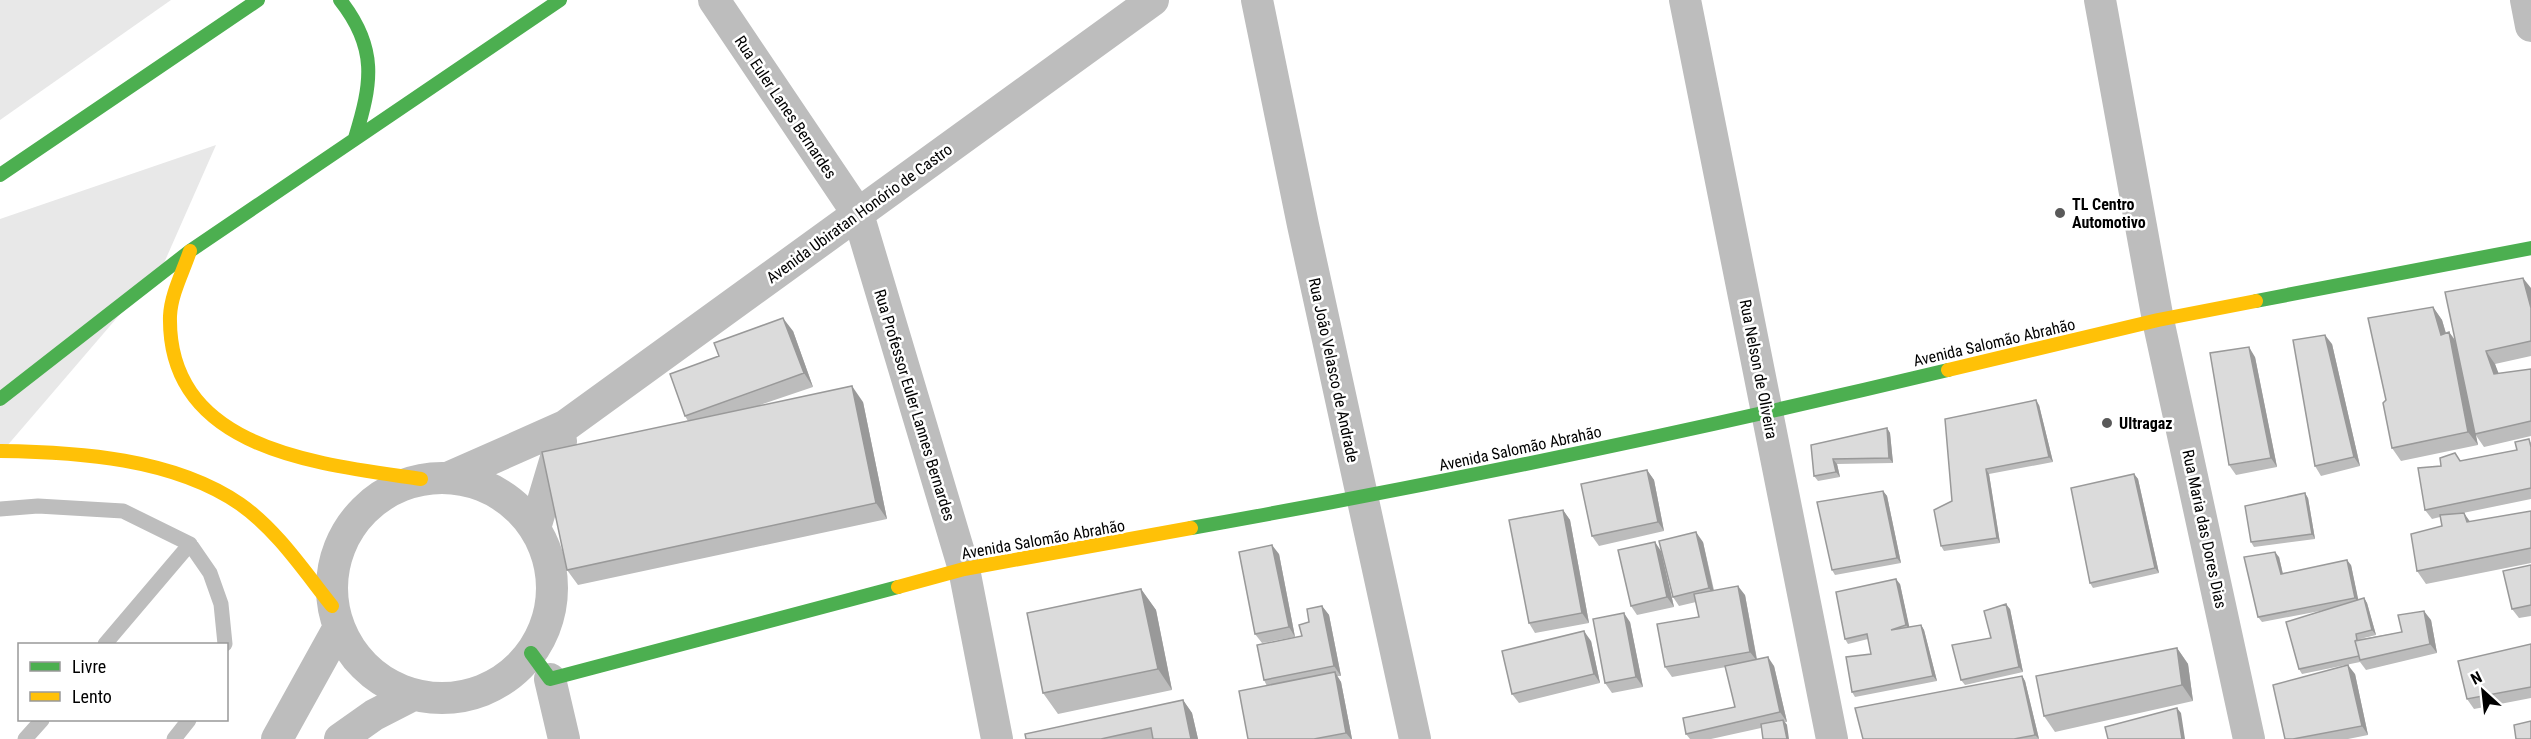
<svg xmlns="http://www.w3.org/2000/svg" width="2531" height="739" viewBox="0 0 2531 739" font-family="'Roboto Condensed',sans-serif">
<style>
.green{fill:#e8e8e8}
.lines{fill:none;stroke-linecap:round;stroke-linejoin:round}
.lane{stroke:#bdbdbd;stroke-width:15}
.street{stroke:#bdbdbd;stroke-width:32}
.fast{stroke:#4caf50;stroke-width:14}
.slow{stroke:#ffc107;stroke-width:14}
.wall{fill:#bcbcbc}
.shaded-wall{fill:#999}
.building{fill:#dbdbdb;stroke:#999;stroke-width:1.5}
.poi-dot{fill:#595959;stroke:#fff;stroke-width:2}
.labels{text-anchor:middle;stroke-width:5;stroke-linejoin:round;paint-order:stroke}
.street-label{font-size:16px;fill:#000;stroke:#fff}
.poi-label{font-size:16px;font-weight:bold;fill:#000;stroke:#fff;text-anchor:start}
</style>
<rect width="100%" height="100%" fill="#fff"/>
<path class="green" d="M0,0H171L0,120Z
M216,145L164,263L0,454V219Z"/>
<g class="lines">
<path class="lane" d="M0,509L38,506L123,511L190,544L210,573L221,604L225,644
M105,644L190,544
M25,739L42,720
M174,739L189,720"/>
<path class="street" d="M714,0L858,214L964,569L997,739
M1257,0L1303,225L1415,739
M1685,0L1832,739
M2100,0L2158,320L2249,739
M2526,0L2531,26
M450,477L565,426L1153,0
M332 588a110 110 0 1 1 220 0a110 110 0 1 1-220 0Z
M535,528L561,441
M550,679L564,739
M277,739L338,629
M340,739L374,715L413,695"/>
<path class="fast" d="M340,0C378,48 372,83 355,138
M0,175L258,0
M2256,301L2531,248
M0,399L190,251L560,0
M1191,528C1445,483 1697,430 1948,370
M531,653L550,679L898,587"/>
<path class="slow" d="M190,251C183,272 171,294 170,316C167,451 320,464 421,479
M1948,370L2158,320L2256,301
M0,451C78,452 173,458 240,504C277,530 304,571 332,606
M898,587L964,569L1191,528"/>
</g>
<path class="wall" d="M2531,288V356L2495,364L2498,374L2531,369V436L2484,447L2475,434L2478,445L2401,461L2392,448L2386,400L2433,307L2442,320L2446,333L2449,332L2456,341Z
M793,331L813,387L760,405L863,402L887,519L578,585L567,570L688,421L685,416Z
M2332,344L2360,466L2321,476L2315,466Z
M2255,357L2277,467L2236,475L2229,465Z
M2039,405L2053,462L1989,474L2000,543L1944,551L1941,546L1952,501Z
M1887,428L1890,433L1893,463L1837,464L1840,477L1818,481L1814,476L1811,445Z
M2531,442V499L2463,513L2470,522L2531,511V563L2426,584L2417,571L2442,526L2440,517L2432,519L2425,510L2460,461L2517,450Z
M1647,470L1654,480L1664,531L1599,546L1592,536Z
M2134,474L2138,479L2159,573L2093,588L2090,583Z
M1883,491L1887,496L1901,563L1835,575L1832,570Z
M2308,498L2315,539L2254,547L2251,542Z
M1563,510L1570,520L1589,623L1535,633L1529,623Z
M1703,542L1714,590L1745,595L1757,659L1774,666L1787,722H1785L1787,725L1761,728L1711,739H1690L1686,734L1735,707L1726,667L1672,677L1665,667L1699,617L1696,602L1679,606L1673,597Z
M1661,551L1674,607L1637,615L1631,606Z
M1279,554L1295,637L1262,643L1255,634Z
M2279,557L2283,574L2351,565L2358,600L2364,598L2367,603L2376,635L2360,639L2402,632L2431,620L2437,653L2366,670L2360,662L2302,674L2299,669L2325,610L2262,622L2258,617Z
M2531,565V616L2519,618L2512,609Z
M1900,584L1909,627L1921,625L1924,630L1937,681L1855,697L1852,692L1871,654L1868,639L1848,644L1845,639Z
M1141,589L1156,610L1172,690L1058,714L1043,693Z
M1322,606L1329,615L1341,676H1337L1341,682L1352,739H1248L1267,686L1264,680L1302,636L1309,622Z
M2010,609L2023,672L1965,685L1961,680Z
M1630,622L1643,687L1612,693L1605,683Z
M1591,641L1600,683L1519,703L1512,694Z
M2531,644V698L2474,709L2467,699Z
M2177,648L2188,664L2193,701L2055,732L2044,716Z
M2355,674L2368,735L2348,739H2285Z
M2022,676L2025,681L2039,739H1863Z
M1183,700L1192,713L1198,739H1026Z"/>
<path class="shaded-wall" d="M2523,278L2531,288V308Z
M2433,307L2442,320L2450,348L2441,335Z
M783,318L793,331L813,387L804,373Z
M2449,332L2458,345L2478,445L2468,432Z
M2325,335L2332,344L2360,466L2354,457Z
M2249,347L2255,357L2277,467L2271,458Z
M2486,351L2495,364L2504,387L2494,374Z
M852,386L863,402L887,519L876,503Z
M2036,400L2039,405L2053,462L2049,457Z
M1887,428L1890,433L1893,463L1889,458Z
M1833,459L1837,464L1840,477L1836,472Z
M1986,469L1989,474L2000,543L1997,538Z
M1647,470L1654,480L1664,531L1658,522Z
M2134,474L2138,479L2159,573L2155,568Z
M1883,491L1887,496L1901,563L1897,558Z
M2305,493L2308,498L2315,539L2312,534Z
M1563,510L1570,520L1589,623L1582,613Z
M2464,513L2473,526L2467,522Z
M1696,532L1703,542L1715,598L1709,588Z
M1655,542L1661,551L1674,607L1667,597Z
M1272,545L1279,554L1295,637L1289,627Z
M2275,552L2279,557L2284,579L2281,574Z
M2347,560L2351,565L2359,603L2355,598Z
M1896,579L1900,584L1910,630L1906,625Z
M1738,586L1745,595L1757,661L1750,652Z
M1141,589L1156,610L1172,690L1158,669Z
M2364,598L2367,603L2376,635L2372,630Z
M2006,604L2010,609L2023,672L2019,667Z
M1322,606L1329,615L1341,676L1334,666Z
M2424,611L2431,620L2437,653L2430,644Z
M1624,613L1630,622L1643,687L1636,677Z
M1921,625L1924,630L1937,681L1933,676Z
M1584,631L1591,641L1600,683L1594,674Z
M2177,648L2188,664L2193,701L2182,685Z
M1768,657L1774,666L1787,722L1780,712Z
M2348,665L2355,674L2368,735L2362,726Z
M1335,672L1341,682L1352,739H1351L1346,733Z
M2022,676L2025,681L2039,739L2035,735Z
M1183,700L1192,713L1198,739H1191Z
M2177,708L2181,713L2185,739H2182Z
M1783,720L1787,725L1789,739H1787Z"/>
<path class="building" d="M2523,278L2531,308V341L2486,351L2494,374L2531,369V421L2475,434L2445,292Z
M2433,307L2441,335L2449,332L2468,432L2392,448L2383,403L2386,400L2368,318Z
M783,318L804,373L685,416L670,374L719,356L714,343Z
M2325,335L2354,457L2315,466L2293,340Z
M2249,347L2271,458L2229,465L2210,353Z
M852,386L876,503L567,570L542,452Z
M2036,400L2049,457L1986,469L1997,538L1941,546L1934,510L1952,501L1945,419Z
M1887,428L1889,458L1833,459L1836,472L1814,476L1811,445Z
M2529,439L2531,447V488L2425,510L2418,468L2441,466L2440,458L2455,453L2460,461L2517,450L2515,442Z
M1647,470L1658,522L1592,536L1581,484Z
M2134,474L2155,568L2090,583L2071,488Z
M1883,491L1897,558L1832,570L1817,502Z
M2305,493L2312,534L2251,542L2245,506Z
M1563,510L1582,613L1529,623L1509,520Z
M2531,511V548L2417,571L2411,534L2442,526L2440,515L2464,513L2467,522Z
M1696,532L1709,588L1673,597L1659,541Z
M1655,542L1667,597L1631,606L1618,550Z
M1272,545L1289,627L1255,634L1239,552Z
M2275,552L2281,574L2347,560L2355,598L2258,617L2244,557Z
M2531,565V605L2512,609L2503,571Z
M1896,579L1906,625L1891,630L1921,625L1933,676L1852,692L1846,657L1871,654L1867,634L1845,639L1836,592Z
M1738,586L1750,652L1665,667L1657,624L1699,617L1694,594Z
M1141,589L1158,669L1043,693L1027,613Z
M2364,598L2372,630L2356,634L2357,640L2355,641L2359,656L2299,669L2286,622Z
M2006,604L2019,667L1961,680L1952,645L1991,638L1984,611Z
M1322,606L1334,666L1264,680L1257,645L1302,636L1299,625L1309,622L1307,609Z
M2424,611L2430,644L2360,660L2355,641L2402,632L2398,615Z
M1624,613L1636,677L1605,683L1593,619Z
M1584,631L1594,674L1512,694L1502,651Z
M2531,644V687L2467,699L2458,661Z
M2177,648L2182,685L2044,716L2036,676Z
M1768,657L1780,712L1686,734L1683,718L1735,707L1725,666Z
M2348,665L2362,726L2293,739H2285L2273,685Z
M1335,672L1346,733L1314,739H1248L1239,691Z
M2022,676L2035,735L2014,739H1863L1855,708Z
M1183,700L1191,739H1153L1151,728L1101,739H1026L1025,734Z
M2177,708L2182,739H2108L2105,727Z
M1783,720L1787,739H1763L1761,724Z
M2531,721V739H2516L2514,725Z"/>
<g class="poi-dot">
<circle cx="2060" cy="213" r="6"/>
<circle cx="2107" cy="423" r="6"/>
</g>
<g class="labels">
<g class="street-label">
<text transform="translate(786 107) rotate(56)" y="6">Rua Euler Lanes Bernardes</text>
<text transform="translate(859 213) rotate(-36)" y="6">Avenida Ubiratan Honório de Castro</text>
<text transform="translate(1994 342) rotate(-13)" y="6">Avenida Salomão Abrahão</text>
<text transform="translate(1759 369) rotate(79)" y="6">Rua Nelson de Oliveira</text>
<text transform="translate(1334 370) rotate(78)" y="6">Rua João Velasco de Andrade</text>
<text transform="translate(915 405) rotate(73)" y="6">Rua Professor Euler Lannes Bernardes</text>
<text transform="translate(1520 448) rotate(-12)" y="6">Avenida Salomão Abrahão</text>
<text transform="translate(2205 529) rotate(78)" y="6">Rua Maria das Dores Dias</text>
<text transform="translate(1043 539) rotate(-10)" y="6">Avenida Salomão Abrahão</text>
</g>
<g class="poi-label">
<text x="2072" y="210">TL Centro<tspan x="2072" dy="18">Automotivo</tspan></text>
<text x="2119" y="429">Ultragaz</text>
</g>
</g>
<rect x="18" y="643" width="210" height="78" fill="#ffffff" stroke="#999999" stroke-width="1.5"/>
<rect x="30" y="662" width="30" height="9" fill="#4caf50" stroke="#999999" stroke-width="1.5"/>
<text x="72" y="673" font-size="18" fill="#000000">Livre</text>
<rect x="30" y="692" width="30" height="9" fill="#ffc107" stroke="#999999" stroke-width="1.5"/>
<text x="72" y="703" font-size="18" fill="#000000">Lento</text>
<g transform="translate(2483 691) rotate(333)" stroke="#ffffff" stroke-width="4.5" paint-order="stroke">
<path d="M0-4.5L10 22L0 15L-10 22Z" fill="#000000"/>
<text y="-9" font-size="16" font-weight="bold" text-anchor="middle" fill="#000000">N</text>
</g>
</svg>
